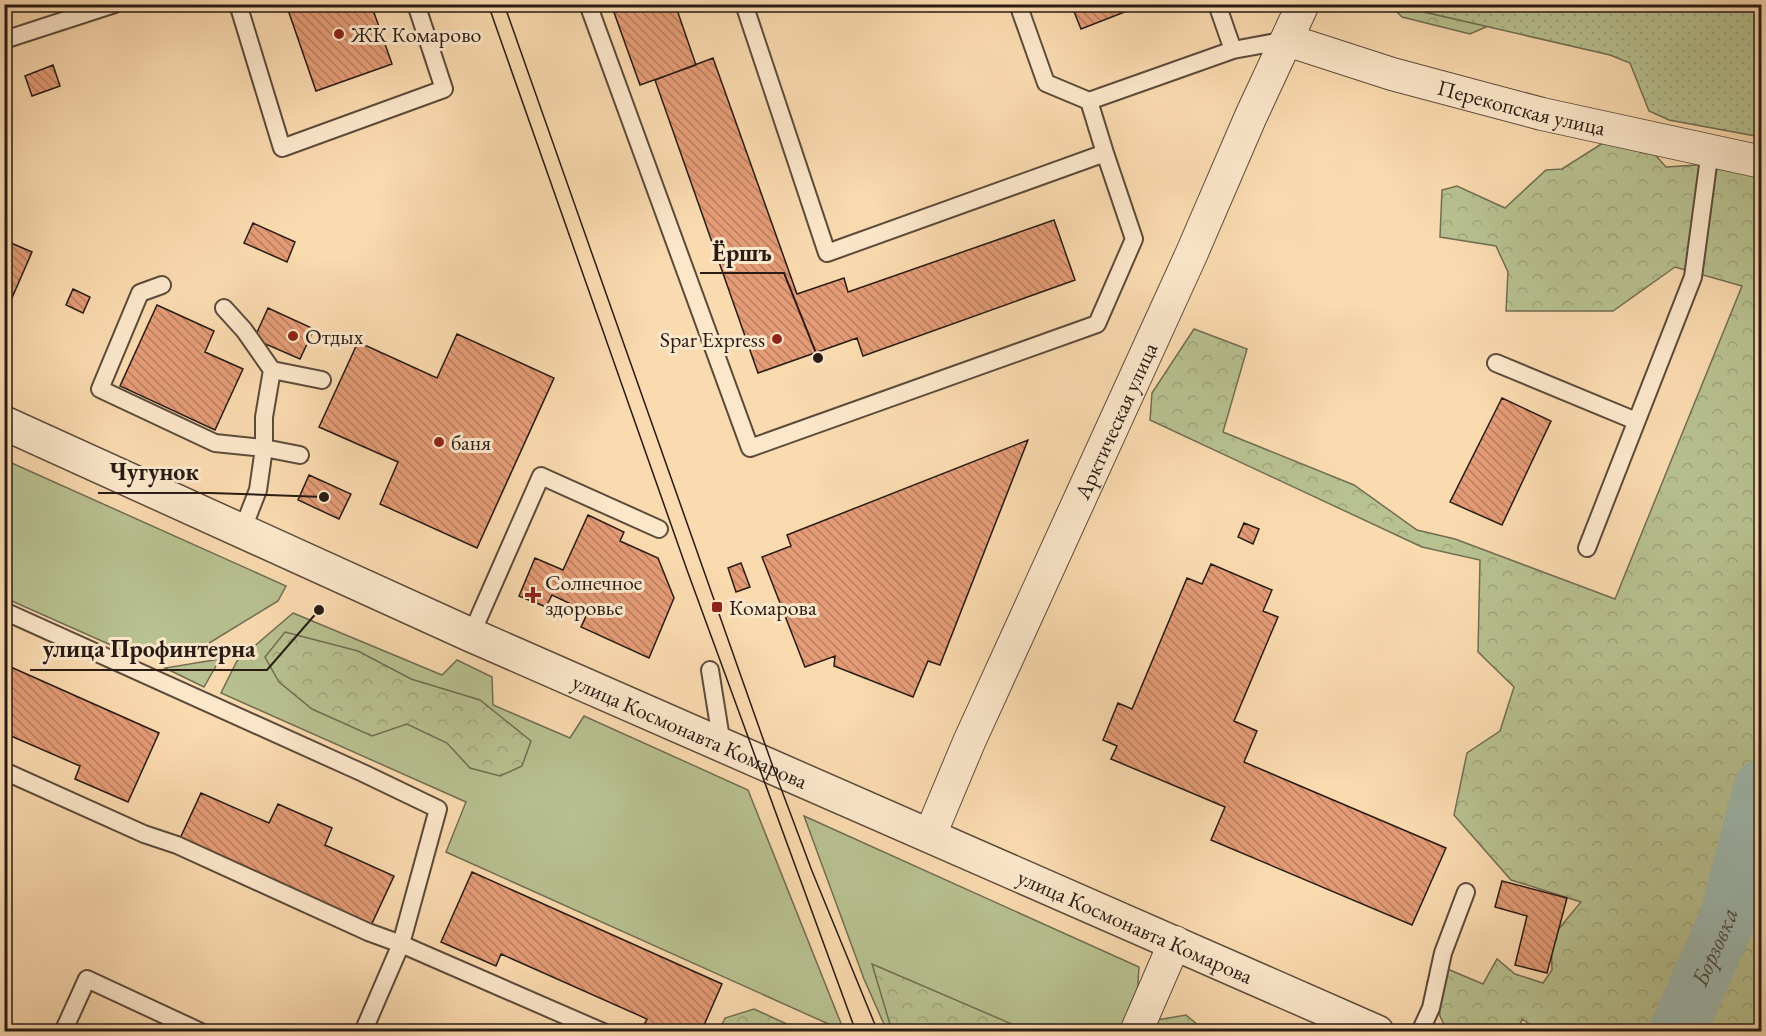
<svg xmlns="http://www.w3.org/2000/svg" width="1766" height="1036" viewBox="0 0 1766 1036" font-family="'EB Garamond',serif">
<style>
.green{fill:#b8c190;stroke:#706e52;stroke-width:1.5}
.forest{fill:url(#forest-crowns);stroke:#706e52;stroke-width:1.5}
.park{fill:url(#park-dots);stroke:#706e52;stroke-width:1.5}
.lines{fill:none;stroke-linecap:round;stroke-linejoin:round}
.river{stroke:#9fbab1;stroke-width:57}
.building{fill:url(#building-back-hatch);stroke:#281b14;stroke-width:1.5}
.service-casing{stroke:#5c4b3b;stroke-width:20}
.minor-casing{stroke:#5c4b3b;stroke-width:34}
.tertiary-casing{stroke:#5c4b3b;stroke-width:36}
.service{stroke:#fce7cb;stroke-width:16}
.minor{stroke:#fce7cb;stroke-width:32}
.tertiary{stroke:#fce7cb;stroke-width:33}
.tram{stroke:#281b14;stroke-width:1.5}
.poi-dot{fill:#8f2418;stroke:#fce7cb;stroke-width:2}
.labels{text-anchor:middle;stroke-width:6;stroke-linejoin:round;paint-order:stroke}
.poi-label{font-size:22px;fill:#281b14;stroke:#fce7cb;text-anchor:start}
.street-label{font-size:22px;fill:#281b14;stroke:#fce7cb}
.water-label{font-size:24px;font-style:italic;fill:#4c4b43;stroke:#fce7cb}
.leader{fill:none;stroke:#281b14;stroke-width:2}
.callout-dot{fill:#281b14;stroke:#fce7cb;stroke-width:2}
.callout-label{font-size:24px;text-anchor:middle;font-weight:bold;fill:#281b14;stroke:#fce7cb;stroke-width:6;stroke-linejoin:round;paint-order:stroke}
</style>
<defs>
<pattern id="forest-crowns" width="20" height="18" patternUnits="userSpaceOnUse" patternTransform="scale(1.5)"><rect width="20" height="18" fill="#b8c190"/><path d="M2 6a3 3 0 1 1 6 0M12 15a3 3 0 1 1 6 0" fill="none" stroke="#9ea57b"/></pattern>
<pattern id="park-dots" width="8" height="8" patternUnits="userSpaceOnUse" patternTransform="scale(1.5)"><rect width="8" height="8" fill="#b8c190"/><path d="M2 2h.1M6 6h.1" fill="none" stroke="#9ea57b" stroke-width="1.8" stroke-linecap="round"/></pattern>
<pattern id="building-back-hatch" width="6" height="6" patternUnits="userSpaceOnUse" patternTransform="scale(1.5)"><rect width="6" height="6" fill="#e49c76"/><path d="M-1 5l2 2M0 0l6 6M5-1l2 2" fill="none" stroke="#b97e60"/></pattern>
</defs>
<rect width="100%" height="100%" fill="#fadaaf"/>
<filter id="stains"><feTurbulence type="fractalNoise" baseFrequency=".00333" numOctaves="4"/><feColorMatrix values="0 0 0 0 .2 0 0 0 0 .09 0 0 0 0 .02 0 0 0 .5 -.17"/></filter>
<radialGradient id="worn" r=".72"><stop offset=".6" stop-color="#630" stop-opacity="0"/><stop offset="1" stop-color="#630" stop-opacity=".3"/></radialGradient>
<path class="green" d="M5,460L286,586L278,601L206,645L131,654L5,598Z
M293,613L442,675L457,660L492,677L493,705L570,738L584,716L748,790L844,1031L446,852L466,802L221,693L237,661Z
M220,659L204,687L165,668Z
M804,816L1139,967L1137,998L1119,1031H887L864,979Z"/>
<path class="forest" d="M1390,5H1509L1513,15L1470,34L1402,17Z
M1606,141L1650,149L1666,167L1728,163L1761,171V1031H1539L1522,1019L1518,1031H1447L1440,1016L1438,994L1427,982L1438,965L1483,984L1497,959L1515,974L1543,983L1552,970L1551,938L1581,902L1511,880L1454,815L1467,753L1500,731L1514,687L1478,652L1480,560L1422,547L1150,420L1152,393L1194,329L1247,349L1223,432L1354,485L1417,530L1455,539L1615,599L1742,286L1675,267L1613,311H1506L1508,272L1496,246L1440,237L1442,190L1457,186L1505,208L1546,170L1562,169Z
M285,632L358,651L411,679L480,700L531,741L522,766L500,776L470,768L447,743L407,724L372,736L312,709L279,682L265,657Z
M872,964L1028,1031H892Z
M754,1009L802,1031H719L725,1018Z
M1186,1015L1205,1031L1146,1032L1151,1021Z"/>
<path class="park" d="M1421,5H1761V137L1669,120L1649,111L1630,63L1610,55L1424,12Z"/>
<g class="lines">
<path class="river" id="s1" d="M1677,1032L1727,920L1762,788"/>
</g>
<path class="building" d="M286,4H371L392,64L316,91Z
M611,4H675L696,65L640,85Z
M1071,4H1145L1081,29Z
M713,58L797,294L844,278L848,292L1054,220L1075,280L863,356L857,338L758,373L655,80Z
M53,65L60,86L32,96L25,76Z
M253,223L295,242L287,262L244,243Z
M4,240L32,252L8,307L4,305Z
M73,289L90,297L83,313L66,305Z
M157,305L214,331L205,352L243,369L215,430L120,386Z
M268,308L314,329L300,359L254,339Z
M457,334L554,378L477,548L380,504L398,462L319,427L358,342L437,378Z
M1502,398L1551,421L1502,525L1450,502Z
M1028,440L940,665L928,661L913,697L834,666L835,656L805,667L762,557L791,546L787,535Z
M309,475L351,494L339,519L298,500Z
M588,515L624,532L620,541L658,558L674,598L649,658L581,627L588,612L552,595L546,607L519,596L535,558L563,570Z
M1244,523L1259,529L1253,544L1238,537Z
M741,563L750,587L736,592L728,568Z
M1211,564L1272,590L1263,611L1278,617L1234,721L1257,731L1244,762L1446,848L1412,925L1211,840L1225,807L1111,759L1117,746L1103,740L1118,703L1132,709L1187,578L1202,584Z
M4,664L159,733L128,802L75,779L80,766L4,733Z
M201,793L269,823L278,804L332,828L325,845L394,876L368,932L177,845Z
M472,872L722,984L701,1032H643L641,1031L647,1019L501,954L496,966L441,942Z
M1502,881L1567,898L1547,973L1515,965L1527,916L1495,907Z"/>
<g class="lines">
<g class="service-casing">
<path id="service" d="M238,4L282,148L444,89L416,4
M588,4L750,448L1097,324L1134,239L1105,153
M744,4L827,253L1105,153L1089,101L1233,50L1287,40
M1018,4L1046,83L1089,101
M1217,4L1233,50
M4,40L115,4
M162,285L140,293L100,389L215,443L264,448L300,455
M224,308L244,330L272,370L264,417V448L258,490L242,531
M1496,363L1636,421
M272,370L322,380
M1587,548L1693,277L1710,150
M4,611L363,773L438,809L401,944L363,1032
M471,635L541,476L659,529
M710,670L722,745
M4,771L144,834L177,845L368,932L401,944L603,1032
M63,1032L87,979L201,1032
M1420,1032L1431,1008L1443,953L1466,892"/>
</g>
<g class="minor-casing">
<g id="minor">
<path id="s2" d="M1287,40L1392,74L1542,114L1762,162"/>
<path id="s3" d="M930,835L969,742L1191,255L1251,116L1303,4"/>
<path d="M1136,1032L1175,942"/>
</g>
</g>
<g class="tertiary-casing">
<g id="tertiary">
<path id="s4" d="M4,423L471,635L1377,1032"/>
</g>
</g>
<use href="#service" class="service"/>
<use href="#minor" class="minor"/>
<use href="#tertiary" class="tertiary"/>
<path class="tram" d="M488,4L687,570L856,1032
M504,4L773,767L812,871L878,1032"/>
</g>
<g class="poi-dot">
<circle cx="339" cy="34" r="6"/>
<circle cx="293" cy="336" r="6"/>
<circle cx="777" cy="339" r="6"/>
<circle cx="439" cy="442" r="6"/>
<path d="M530 586h6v6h6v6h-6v6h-6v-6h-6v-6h6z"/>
<rect x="711" y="601" width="12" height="12" rx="3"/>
</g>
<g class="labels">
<g class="poi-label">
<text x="351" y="42">ЖК Комарово</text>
<text x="305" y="344">Отдых</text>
<text x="765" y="347" text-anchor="end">Spar Express</text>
<text x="451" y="450">баня</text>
<text x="545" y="590">Солнечное<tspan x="545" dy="25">здоровье</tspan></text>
<text x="729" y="615">Комарова</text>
</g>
<g class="street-label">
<text dy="8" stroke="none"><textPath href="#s2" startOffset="244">Перекопская улица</textPath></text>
<text dy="8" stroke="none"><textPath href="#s3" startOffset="454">Арктическая улица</textPath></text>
<text dy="8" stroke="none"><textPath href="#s4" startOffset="752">улица Космонавта Комарова</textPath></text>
<text dy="8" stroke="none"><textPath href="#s4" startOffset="1238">улица Космонавта Комарова</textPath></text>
</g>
<g class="water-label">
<text dy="8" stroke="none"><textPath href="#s1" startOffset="93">Борзовка</textPath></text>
</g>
</g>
<path class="leader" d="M818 358L784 273H700M324 497L211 493H98M319 610L267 670H30"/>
<g class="callout-dot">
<circle cx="818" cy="358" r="6"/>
<circle cx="324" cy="497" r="6"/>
<circle cx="319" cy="610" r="6"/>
</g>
<g class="callout-label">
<text x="742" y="261">Ёршъ</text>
<text x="154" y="480">Чугунок</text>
<text x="149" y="657">улица Профинтерна</text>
</g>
<rect width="1766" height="1036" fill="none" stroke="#fadaaf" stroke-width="24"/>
<rect x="6" y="6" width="1754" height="1024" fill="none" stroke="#281b14" stroke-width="3"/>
<rect x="12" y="12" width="1742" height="1012" fill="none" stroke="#281b14" stroke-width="1.5"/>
<rect width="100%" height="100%" filter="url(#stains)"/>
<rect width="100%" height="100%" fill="url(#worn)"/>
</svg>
